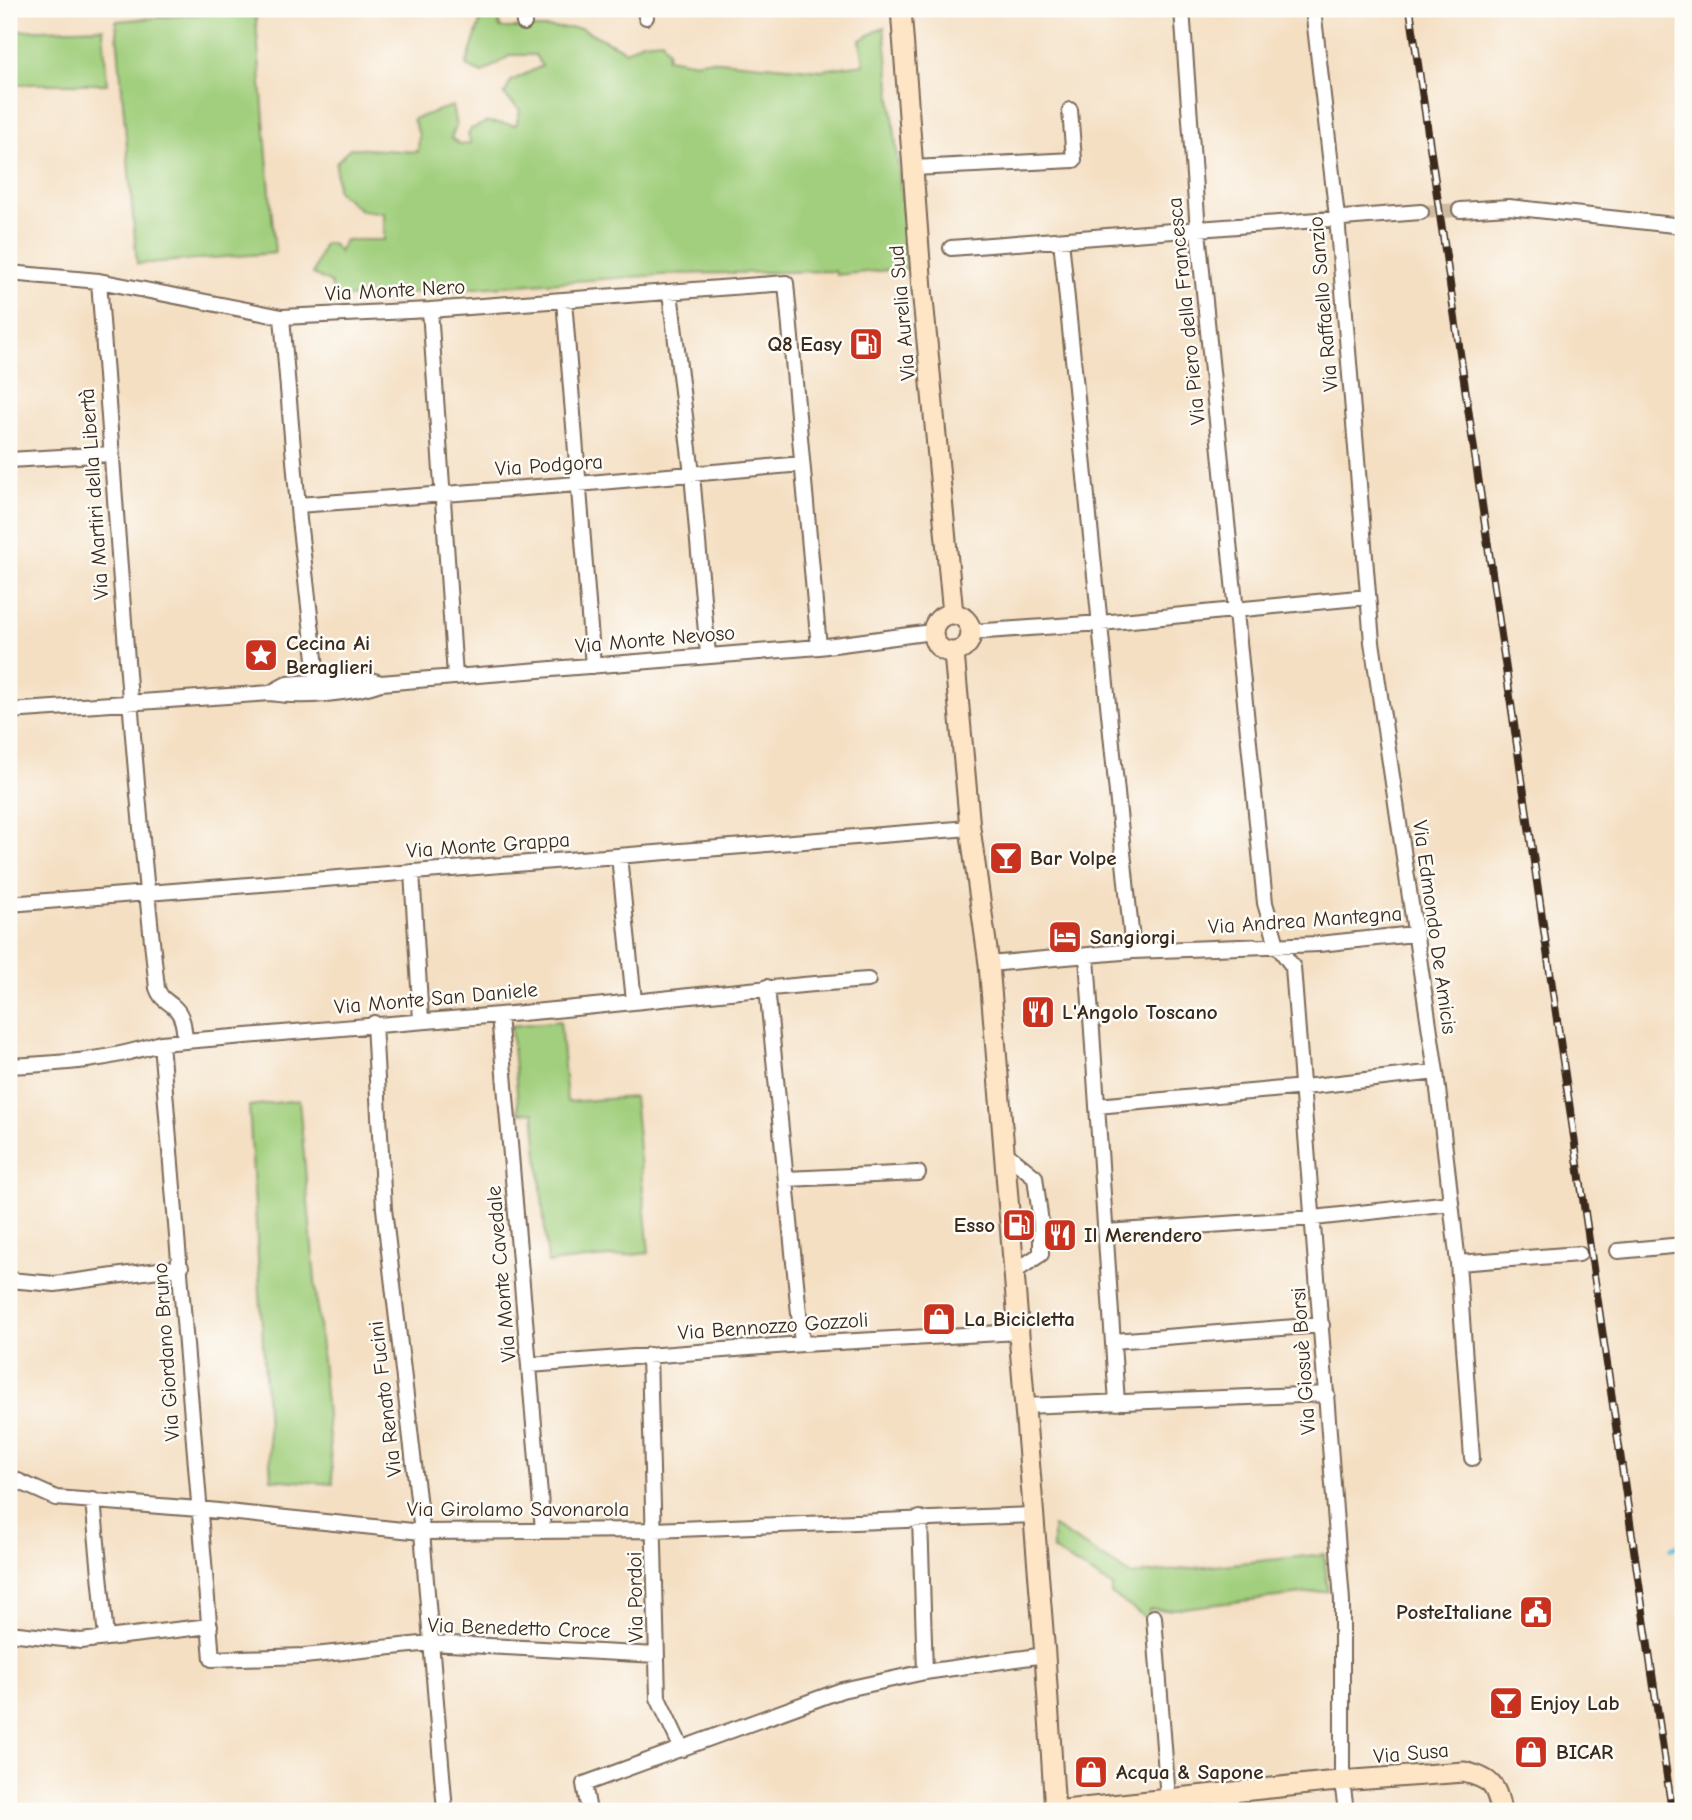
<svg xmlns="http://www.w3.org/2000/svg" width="1692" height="1820" viewBox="0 0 1692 1820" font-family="'Comic Neue',sans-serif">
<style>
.green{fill:#a1cf7d;stroke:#6e7c4e;stroke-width:2}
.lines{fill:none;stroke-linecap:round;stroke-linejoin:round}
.stream{stroke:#5bbbd9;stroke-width:5}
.street-tunnel{stroke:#cfbba2;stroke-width:14;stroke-dasharray:14 7;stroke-linecap:butt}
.street-casing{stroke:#7c6958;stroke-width:18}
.secondary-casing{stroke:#7c6958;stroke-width:23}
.street{stroke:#fff;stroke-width:14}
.secondary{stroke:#fde5c5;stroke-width:19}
.rail-casing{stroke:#3b2a1e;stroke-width:8}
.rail{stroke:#fdfcf7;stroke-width:5;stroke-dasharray:16;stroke-linecap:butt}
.labels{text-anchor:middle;stroke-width:5;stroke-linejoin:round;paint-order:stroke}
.street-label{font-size:21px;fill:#3b2a1e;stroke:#fdfcf7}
.poi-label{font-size:21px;font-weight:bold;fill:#3b2a1e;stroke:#fdfcf7;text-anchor:start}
</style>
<rect width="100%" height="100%" fill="#fdfcf7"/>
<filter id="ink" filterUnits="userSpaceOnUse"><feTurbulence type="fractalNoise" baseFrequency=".0143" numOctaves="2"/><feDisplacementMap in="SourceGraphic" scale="14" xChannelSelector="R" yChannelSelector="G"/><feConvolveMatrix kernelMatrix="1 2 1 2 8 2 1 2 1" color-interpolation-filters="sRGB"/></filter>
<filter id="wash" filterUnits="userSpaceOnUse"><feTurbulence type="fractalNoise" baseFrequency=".00686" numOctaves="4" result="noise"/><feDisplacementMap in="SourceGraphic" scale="28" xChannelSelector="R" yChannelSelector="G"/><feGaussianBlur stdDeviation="1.57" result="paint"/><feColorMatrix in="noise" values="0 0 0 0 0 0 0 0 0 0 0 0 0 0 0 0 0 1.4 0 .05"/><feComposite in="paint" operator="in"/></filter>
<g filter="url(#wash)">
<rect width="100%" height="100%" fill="#f4dfc3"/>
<path class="green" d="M476,9H497L500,28H581L626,51L642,42L662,40L668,51L667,58L691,62L708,60L821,70L864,64L860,40L884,27L903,215L909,230V238H904L905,251L909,253L910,268L836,275L835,271L675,274L334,298L331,283L313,274L324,243H332L339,252L345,240H384V213L361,210L337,191L336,163L350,148L418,152L419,135L413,119L452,106L456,126L451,138L461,145L471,143L468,135L471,129L487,122L516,125L520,110L504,95L511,81L542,66L535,55H511L482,73L466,66L480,22Z
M255,10L275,253L137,264L116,21Z
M103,28L107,84H14L12,31Z
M560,1021L567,1102L634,1097L649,1253L548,1263L534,1112L519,1113L511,1026Z
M299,1100L333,1484L271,1479L249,1106Z
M1053,1526L1131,1575L1324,1554L1328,1591L1166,1610L1149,1609L1148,1619L1111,1594L1113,1587L1053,1550Z"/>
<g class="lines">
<path class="stream" d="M1671,1549L1683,1544"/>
</g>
</g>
<g filter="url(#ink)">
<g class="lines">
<path class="street-tunnel" d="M1421,212L1460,210"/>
<g class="street-casing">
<path id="street" d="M522,9L524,23
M645,9L646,17
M1182,9L1198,231L1265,903L1277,945L1293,967L1342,1601V1781L1346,1811
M1313,9L1337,217L1372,642L1436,1072L1458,1263L1472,1458
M913,168L1074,160L1070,110
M1460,210L1509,207L1683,226
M1061,240L1133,951
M951,248L1421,212
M9,273L99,281L282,317L430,310L786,283L819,647
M99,281C117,517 131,753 157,988C161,1000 167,1000 175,1008C184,1017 184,1030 185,1041
M670,292L692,474L708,655
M564,300L593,666
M430,310L455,676
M282,317L299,520L319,693
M9,460L112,454
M298,505L578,484L802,464
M972,632L1101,623L1368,597
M270,693L287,684L363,678L381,683
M9,711L270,693C303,698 350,694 381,683L819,647L932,632
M619,856L634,1001
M412,872L421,1020
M9,904L970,828
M1087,957L1117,1403
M989,964L1133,951L1319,944L1414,934
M767,987L802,1344
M499,1015L543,1530
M374,1023L384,1209L422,1532L445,1811
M161,1043L212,1659L304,1656L431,1643L657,1655
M9,1066C65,1063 107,1061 161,1043C273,1033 386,1024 499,1015C622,1005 744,988 868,980
M1097,1106L1304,1087L1436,1072
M1004,1152L1035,1177L1041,1223V1254L1014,1272
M786,1179L918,1173
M1106,1232L1314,1218L1451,1203
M1618,1251L1683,1245
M1458,1263L1579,1254
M9,1280L55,1284L181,1267
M1113,1341L1322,1325
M649,1355L658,1698L682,1749
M530,1365L802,1344L1019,1332
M1024,1406L1327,1394
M9,1477L56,1498L199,1509L422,1532L654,1530L1033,1515
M93,1500L106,1638
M920,1518L925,1672
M1154,1617L1168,1799
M9,1633L81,1641L210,1626
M589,1811L584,1784L842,1690L925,1672L1045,1655"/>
</g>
<g class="secondary-casing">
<path id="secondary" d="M901,9L922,289L953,614
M933 633a19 19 0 1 1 38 0a19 19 0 1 1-38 0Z
M954,653L970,828L989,964L1045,1655L1055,1811
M1055,1811L1327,1782L1464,1772C1491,1779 1496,1784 1501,1811"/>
</g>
<use href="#street" class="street"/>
<use href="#secondary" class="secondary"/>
<g class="rail-casing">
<path id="rail" d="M1410,9L1672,1811"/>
</g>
<use href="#rail" class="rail"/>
</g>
</g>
<defs>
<g id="fuel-square" transform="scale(1.75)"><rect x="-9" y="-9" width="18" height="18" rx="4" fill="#c8321e" stroke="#fdfcf7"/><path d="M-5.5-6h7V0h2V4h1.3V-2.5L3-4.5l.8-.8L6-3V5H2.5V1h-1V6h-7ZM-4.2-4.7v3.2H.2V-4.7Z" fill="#fff"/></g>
<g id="sight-square" transform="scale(1.75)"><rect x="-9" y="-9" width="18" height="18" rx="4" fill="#c8321e" stroke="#fdfcf7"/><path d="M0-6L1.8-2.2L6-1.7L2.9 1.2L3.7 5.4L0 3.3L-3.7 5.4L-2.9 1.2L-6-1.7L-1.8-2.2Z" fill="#fff"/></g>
<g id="bar-square" transform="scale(1.75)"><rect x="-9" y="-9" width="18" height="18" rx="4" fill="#c8321e" stroke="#fdfcf7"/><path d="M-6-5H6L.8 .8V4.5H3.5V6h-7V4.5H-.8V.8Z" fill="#fff"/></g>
<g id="hotel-square" transform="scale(1.75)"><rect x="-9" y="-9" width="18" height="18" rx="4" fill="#c8321e" stroke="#fdfcf7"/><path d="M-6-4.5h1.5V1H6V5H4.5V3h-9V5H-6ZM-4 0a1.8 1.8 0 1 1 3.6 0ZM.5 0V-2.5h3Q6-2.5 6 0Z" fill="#fff"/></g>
<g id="restaurant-square" transform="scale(1.75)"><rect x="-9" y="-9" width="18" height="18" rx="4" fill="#c8321e" stroke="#fdfcf7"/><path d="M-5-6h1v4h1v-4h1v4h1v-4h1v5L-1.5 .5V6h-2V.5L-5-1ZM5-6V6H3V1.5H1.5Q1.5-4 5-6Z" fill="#fff"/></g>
<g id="shop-square" transform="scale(1.75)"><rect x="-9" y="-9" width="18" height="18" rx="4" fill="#c8321e" stroke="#fdfcf7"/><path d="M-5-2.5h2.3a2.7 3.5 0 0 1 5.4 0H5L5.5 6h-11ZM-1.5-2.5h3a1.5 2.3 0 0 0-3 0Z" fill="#fff"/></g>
<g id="civic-square" transform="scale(1.75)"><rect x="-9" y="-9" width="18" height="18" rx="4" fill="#c8321e" stroke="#fdfcf7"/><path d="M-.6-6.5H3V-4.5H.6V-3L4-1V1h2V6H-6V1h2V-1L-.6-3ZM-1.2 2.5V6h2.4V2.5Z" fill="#fff"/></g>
</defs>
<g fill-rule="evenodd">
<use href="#fuel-square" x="866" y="344"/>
<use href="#sight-square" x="261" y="655"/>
<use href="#bar-square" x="1006" y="858"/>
<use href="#hotel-square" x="1065" y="937"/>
<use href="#restaurant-square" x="1038" y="1012"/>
<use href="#fuel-square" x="1019" y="1225"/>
<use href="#restaurant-square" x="1060" y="1235"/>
<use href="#shop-square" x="939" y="1319"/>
<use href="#civic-square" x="1536" y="1612"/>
<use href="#bar-square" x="1506" y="1703"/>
<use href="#shop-square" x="1531" y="1752"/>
<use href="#shop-square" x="1091" y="1772"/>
</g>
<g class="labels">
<g class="street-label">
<text transform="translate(395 290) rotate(-3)" y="7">Via Monte Nero</text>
<text transform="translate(1323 304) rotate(-95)" y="7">Via Raffaello Sanzio</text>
<text transform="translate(1186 311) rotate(-96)" y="7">Via Piero della Francesca</text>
<text transform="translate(902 313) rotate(-95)" y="7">Via Aurelia Sud</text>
<text transform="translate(549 465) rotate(-4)" y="7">Via Podgora</text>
<text transform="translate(94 494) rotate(-94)" y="7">Via Martiri della Libertà</text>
<text transform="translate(655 639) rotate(-5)" y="7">Via Monte Nevoso</text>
<text transform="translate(488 845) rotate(-4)" y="7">Via Monte Grappa</text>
<text transform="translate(1305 920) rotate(-4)" y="7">Via Andrea Mantegna</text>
<text transform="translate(1435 927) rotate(82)" y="7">Via Edmondo De Amicis</text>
<text transform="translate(436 998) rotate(-5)" y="7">Via Monte San Daniele</text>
<text transform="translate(501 1274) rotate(-95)" y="7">Via Monte Cavedale</text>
<text transform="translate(773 1326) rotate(-4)" y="7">Via Bennozzo Gozzoli</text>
<text transform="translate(166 1352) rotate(-94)" y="7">Via Giordano Bruno</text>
<text transform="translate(1303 1361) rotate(-94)" y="7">Via Giosuè Borsi</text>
<text transform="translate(385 1399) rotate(-97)" y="7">Via Renato Fucini</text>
<text x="518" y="1516">Via Girolamo Savonarola</text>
<text transform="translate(635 1597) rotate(-91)" y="7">Via Pordoi</text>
<text transform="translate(519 1628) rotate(2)" y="7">Via Benedetto Croce</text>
<text transform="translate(1411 1753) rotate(-5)" y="7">Via Susa</text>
</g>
<g class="poi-label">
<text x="842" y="351" text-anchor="end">Q8 Easy</text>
<text x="286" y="650">Cecina Ai<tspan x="286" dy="24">Beraglieri</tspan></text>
<text x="1030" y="865">Bar Volpe</text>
<text x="1090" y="944">Sangiorgi</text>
<text x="1062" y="1019">L'Angolo Toscano</text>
<text x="995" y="1232" text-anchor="end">Esso</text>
<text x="1084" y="1242">Il Merendero</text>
<text x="964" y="1326">La Bicicletta</text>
<text x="1512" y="1619" text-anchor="end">PosteItaliane</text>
<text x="1530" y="1710">Enjoy Lab</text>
<text x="1556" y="1759">BICAR</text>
<text x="1116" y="1779">Acqua &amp; Sapone</text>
</g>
</g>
<rect width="1692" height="1820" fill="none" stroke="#fdfcf7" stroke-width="35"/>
</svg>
